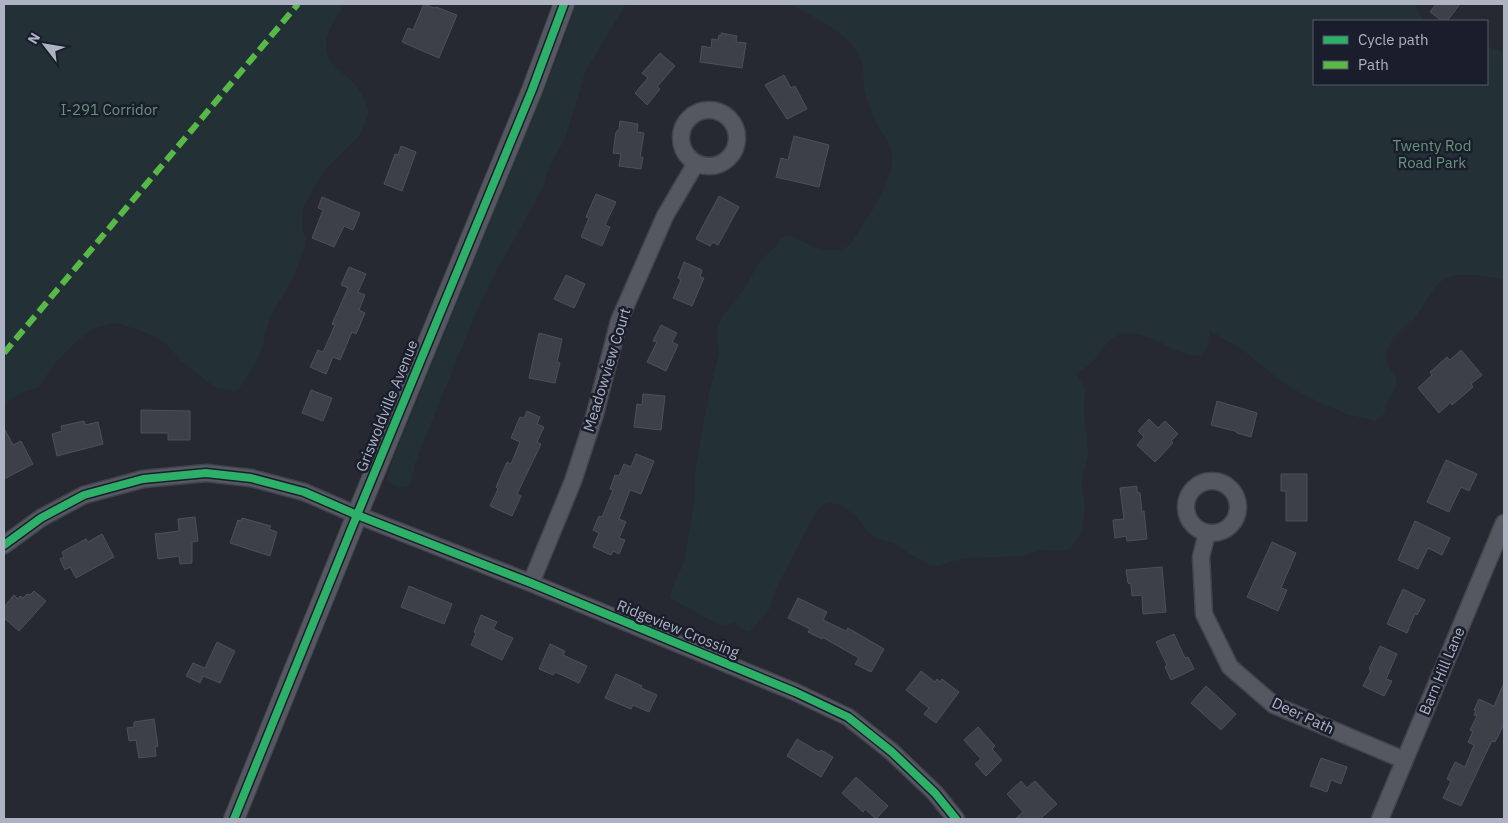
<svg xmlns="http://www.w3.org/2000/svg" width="1508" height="823" viewBox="0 0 1508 823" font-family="'IBM Plex Sans',sans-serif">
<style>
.green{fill:#233137}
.building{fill:#3d4048;stroke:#4d505a}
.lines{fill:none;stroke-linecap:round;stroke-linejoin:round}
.minor-casing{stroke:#41444b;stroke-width:19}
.tertiary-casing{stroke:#41444b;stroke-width:22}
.minor{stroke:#565861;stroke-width:16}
.tertiary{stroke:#565861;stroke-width:20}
.quiet{stroke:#58b947;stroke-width:6;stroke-dasharray:12 6;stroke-linecap:butt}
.cycleway-casing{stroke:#1a1e2c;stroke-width:11}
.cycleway{stroke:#2db169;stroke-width:8}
.labels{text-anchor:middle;stroke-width:5;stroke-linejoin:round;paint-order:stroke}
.park-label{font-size:15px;fill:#669479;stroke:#1a1e2c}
.street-label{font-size:15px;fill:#aeb3c4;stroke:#1a1e2c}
</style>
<rect width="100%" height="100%" fill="#262932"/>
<path class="green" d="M4,4H345C335,18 321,38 328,57C331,67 343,72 350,79C360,88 365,100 369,112L359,136L324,171L305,204L303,209L302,229L306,239L305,247L291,282L270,317L262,348L258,358L239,389L235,391L217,388L208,382L180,360L167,344L149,334L121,324L111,323L91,330L78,340L56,362L39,387L18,394L4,405Z
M576,4H626L586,70L565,138L547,171L544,186L496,272L476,312L415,463L412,482L409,486C402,488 392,486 386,481L392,462L560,51Z
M789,4H1414L1424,21H1314V84H1487V46L1504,53V279L1477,275H1456L1446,278L1437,284L1415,318L1393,340L1387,349L1386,359L1389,368L1396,375L1397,385L1387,403L1384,414L1376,421L1346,414L1302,394L1277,378L1243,350L1209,330C1210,340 1208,347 1202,356C1196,356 1190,355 1183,353C1163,346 1137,325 1114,337C1105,342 1101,353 1094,360C1089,365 1082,370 1076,375L1085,387L1084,416L1087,435L1088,455L1083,475L1082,484L1085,504L1082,533L1070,549L1060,551L1041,550L1023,556L965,558L936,566L927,564L893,543L874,537L867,531L855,515L839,504L829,503L820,507L814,515L775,591L769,610L750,632L741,628L734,622L724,626L714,622L670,598L672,588L684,562L694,503L695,472L709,393L719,354L717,335L718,326L722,317L746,286L760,261L775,247L780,239L789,235C808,244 832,259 851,244C865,221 889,189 892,163C895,142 880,135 874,118C870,109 866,99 864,89C863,82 864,74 863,66C855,34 816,18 789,4Z"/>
<path class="building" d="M424,4L434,8L436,7L457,15L439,58L402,42L408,28L413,30Z
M1436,4H1460L1447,21H1442L1430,12Z
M721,33L737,36L736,42L746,43L742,68L700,62L702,46L711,48L712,39L718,40L719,35L721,36Z
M660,53L675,66L657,87L660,89L647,105L635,93L648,78L642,73Z
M784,75L791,88L795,86L807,109L787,119L765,85Z
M620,121L638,124L637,132L644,133L640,157H643L641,169L619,166L621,154L613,153L616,132L619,129Z
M794,136L829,145L819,187L776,177L781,158L788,160Z
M401,146L416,152L402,191L384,184L395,154L398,155Z
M596,194L616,202L605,225L610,227L602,246L581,237L589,218L586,217Z
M719,196L739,207L718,245L713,242L710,246L696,239Z
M322,197L360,213L353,230L344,226L334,247L312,238L323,210L318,208Z
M684,262L702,270L700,277L704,278L692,306L673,298L681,280L678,278Z
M349,267L366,274L358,292L365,295L359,310L365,313L356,334L352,332L340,360L333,357L326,374L310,367L318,350L323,352L335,325L332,324L348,288L341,285Z
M566,275L585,284L574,308L554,299Z
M661,325L677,333L672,342L678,345L666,371L647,362L657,342L653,341Z
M539,333L562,339L557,362L560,363L555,383L529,378Z
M1461,350L1482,375L1471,384L1473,387L1452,405L1451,402L1439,413L1418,388L1432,375L1430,372L1447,357L1450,360Z
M311,390L332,398L323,421L302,413Z
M643,394L665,396L661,430L634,427L637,404L642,405Z
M1217,401L1257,413L1251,437L1237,433L1235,431L1211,425Z
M141,410L190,411V440H168V433H141Z
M527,411L540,417L537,424L544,427L537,442L541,444L517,494L521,496L512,516L490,506L498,489L496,487L507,462L511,464L520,442L511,438L520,417L524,418Z
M1149,419L1158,428L1165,421L1178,434L1171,441L1173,443L1155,462L1137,445L1144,437L1138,431Z
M84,421L85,425L98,422L103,444L57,456L52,434L62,431L61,426Z
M4,428L13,445L21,441L33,464L4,479Z
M636,454L654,461L641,494L630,490L619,519L626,522L619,538L625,540L619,554L613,551L611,555L593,547L599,533L593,530L599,516L602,517L613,490L610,489L615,475L619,476L624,464L631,467Z
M1446,460L1477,474L1469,491L1461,487L1449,512L1427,502Z
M1281,474H1307V521H1286V491H1281Z
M1137,486V492L1140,493L1142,512L1144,511L1147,539L1127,541L1126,536L1115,538L1113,520L1124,519L1120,488Z
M195,517L198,541L192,542V563L180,564L179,556L158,559L155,534L179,531L178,519Z
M242,518L271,526L269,529L277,532L270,556L230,543L238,520L241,521Z
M1415,521L1450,538L1442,555L1428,548L1418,569L1398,560Z
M102,534L114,557L76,578L70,567L65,570L60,559L64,557L62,552L86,539L88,542Z
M1272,542L1296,553L1281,588L1287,590L1278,611L1247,597Z
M1162,567L1166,612L1143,614L1142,595L1132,596L1131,584L1128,583L1126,570Z
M409,586L452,604L444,624L401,607Z
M1403,589L1425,600L1417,615L1415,614L1407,633L1387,624Z
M34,591L46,601L19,631L4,618V607L14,595L18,599L20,596L23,598L27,594L30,595Z
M798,598L827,612L823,620L846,631L848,628L884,649L871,672L855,664L859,658L822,637V639L808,632L810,629L788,618Z
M481,615L497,622L493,629L513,638L502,660L471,645L476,633L474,632Z
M1174,634L1185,658L1188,657L1194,669L1171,680L1165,667L1167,665L1156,642Z
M217,642L235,651L220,683L203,676L200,683L186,676L193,663L205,668Z
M550,644L565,651L563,655L587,666L579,683L555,672L553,675L539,669Z
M1380,646L1397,654L1386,679L1392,681L1384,696L1363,686L1371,670L1369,669Z
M921,671L935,682L937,679L940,682L942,679L959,692L936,723L924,714L929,708L906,690Z
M616,674L642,686L641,688L657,695L649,712L633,705L631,709L605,698Z
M1504,683V724L1495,742L1492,741L1487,751L1461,806L1443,798L1451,781L1447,779L1455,762L1465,767L1474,745L1468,742L1473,731L1470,730L1477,716L1474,715L1476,711L1474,710L1479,699L1494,706Z
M1206,686L1236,714L1221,730L1191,703Z
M154,719L158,746L155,747L156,756L139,758L136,740L129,741L127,728L134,727V722Z
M978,727L995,746L992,749L1002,760L986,776L975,764L981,759L964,740Z
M797,739L819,752L821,750L833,757L821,777L787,756Z
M1321,758L1347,767L1341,784L1331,780L1327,792L1310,786Z
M856,777L888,806L876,819L865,809L863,812L842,793Z
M1021,781L1027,788L1035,781L1057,804L1040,819H1015L1023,812L1007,794Z"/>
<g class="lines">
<g class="minor-casing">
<path id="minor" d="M681 138a28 28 0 1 1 56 0a28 28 0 1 1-56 0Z
M1186 507a26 26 0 1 1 52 0a26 26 0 1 1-52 0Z
M1207,533L1201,557L1204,614L1230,667L1274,705L1404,760
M4,545L41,518L84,495L143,479L206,473L251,478L304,492L357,515L531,583L795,692L848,717L892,752L935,793L956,819
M531,583L573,481L595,414L619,321L665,216L696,163
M1380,819L1504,523"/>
</g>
<g class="tertiary-casing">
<path id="tertiary" d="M234,819L357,515L532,90L564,4"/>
</g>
<use href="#minor" class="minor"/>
<use href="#tertiary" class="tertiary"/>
<path class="quiet" d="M4,353L298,4"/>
<g class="cycleway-casing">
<path id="cycleway" d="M4,545L41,518L84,495L143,479L206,473L251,478L304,492L357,515L531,583L795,692L848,717L892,752L935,793L956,819
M234,819L357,515L532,90L564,4"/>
</g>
<use href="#cycleway" class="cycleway"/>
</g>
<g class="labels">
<g class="park-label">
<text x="109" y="115">I-291 Corridor</text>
<text x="1432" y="151">Twenty Rod<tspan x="1432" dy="17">Road Park</tspan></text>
</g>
<g class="street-label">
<text transform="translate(607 370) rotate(-73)" y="5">Meadowview Court</text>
<text transform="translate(387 406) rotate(-68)" y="5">Griswoldville Avenue</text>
<text transform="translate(678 629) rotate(22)" y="5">Ridgeview Crossing</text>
<text transform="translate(1442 671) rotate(-67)" y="5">Barn Hill Lane</text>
<text transform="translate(1303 716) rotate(25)" y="5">Deer Path</text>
</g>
</g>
<rect width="1508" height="823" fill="none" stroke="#aeb3c4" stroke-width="10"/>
<rect x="1313" y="20" width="175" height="65" fill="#1a1e2c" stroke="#555a69"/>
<rect x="1323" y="36" width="25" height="8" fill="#2db169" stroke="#555a69"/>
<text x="1358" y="45" font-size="15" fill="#aeb3c4">Cycle path</text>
<rect x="1323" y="61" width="25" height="8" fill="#58b947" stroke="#555a69"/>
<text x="1358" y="70" font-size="15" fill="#aeb3c4">Path</text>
<g transform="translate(45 45) rotate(301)" stroke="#1a1e2c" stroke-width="4" paint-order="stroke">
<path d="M0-4L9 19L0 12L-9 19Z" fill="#aeb3c4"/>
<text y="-8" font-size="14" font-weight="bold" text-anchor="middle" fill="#aeb3c4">N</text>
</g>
</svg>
